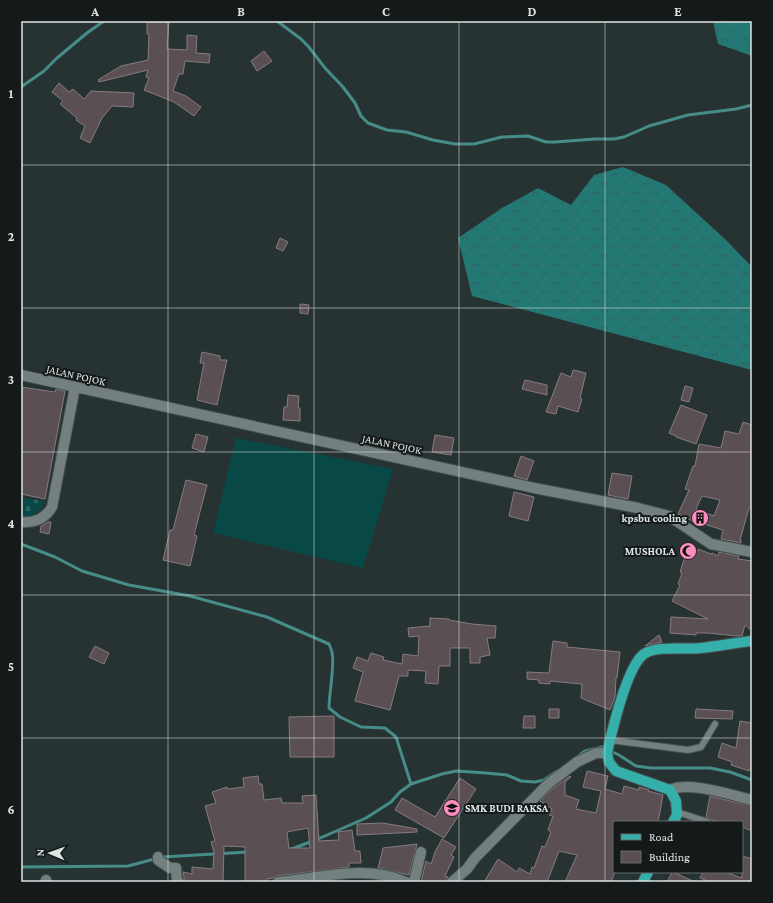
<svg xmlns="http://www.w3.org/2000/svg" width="773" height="903" viewBox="0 0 773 903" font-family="'Crimson Pro',serif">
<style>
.forest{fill:url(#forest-crowns)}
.cemetery{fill:url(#cemetery-stones)}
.pitch{fill:#084947}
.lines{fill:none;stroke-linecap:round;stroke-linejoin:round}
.stream{stroke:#468c89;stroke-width:3}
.building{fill:#5a5054;stroke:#877b7f;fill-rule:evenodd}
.lane-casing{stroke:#454f4f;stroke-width:8}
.street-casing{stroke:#454f4f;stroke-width:12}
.primary-casing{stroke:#454f4f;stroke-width:12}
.lane{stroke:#73807f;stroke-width:6}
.street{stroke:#73807f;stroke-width:10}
.primary{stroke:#35afaa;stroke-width:10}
.grid{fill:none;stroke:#dde4e4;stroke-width:1;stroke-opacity:0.55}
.labels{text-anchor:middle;stroke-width:4;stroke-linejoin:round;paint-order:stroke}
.street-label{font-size:11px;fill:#dde4e4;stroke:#141a19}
.poi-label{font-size:11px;font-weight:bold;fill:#dde4e4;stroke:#141a19;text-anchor:end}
.neatline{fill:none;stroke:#dde4e4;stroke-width:1.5}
.grid-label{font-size:13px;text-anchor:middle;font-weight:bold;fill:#dde4e4}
</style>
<defs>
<pattern id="forest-crowns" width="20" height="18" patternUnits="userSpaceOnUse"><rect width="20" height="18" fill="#247874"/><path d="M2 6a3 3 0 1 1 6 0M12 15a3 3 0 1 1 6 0" fill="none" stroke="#335e5c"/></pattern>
<pattern id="cemetery-stones" width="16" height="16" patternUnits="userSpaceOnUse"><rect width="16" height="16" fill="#084947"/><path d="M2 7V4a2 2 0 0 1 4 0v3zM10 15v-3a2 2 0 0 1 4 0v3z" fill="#2c6361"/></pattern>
</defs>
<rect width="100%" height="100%" fill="#273332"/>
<path class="forest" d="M713,21H752V56L718,44Z
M623,167L666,185L726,240L752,267V370L472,296L458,238L502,208L538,188L571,205L594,175Z"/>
<path class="cemetery" d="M21,498L45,501L41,508L27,520L21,519Z"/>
<path class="pitch" d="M236,438L393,469L363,568L213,533Z"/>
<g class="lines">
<path class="stream" d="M277,21L301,39L308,46L325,68L343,87L355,103L361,116L368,123L387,130L406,132L433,140L455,144H474L502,137L528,136L546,142H555L595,139H614L624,137L649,126L688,115L736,109L752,105
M21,87L44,71L57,58L87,33L104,21
M21,544L55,557L82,571L129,585L190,596L267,617L329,644C330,647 332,650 332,653C335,664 329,694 329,708L340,717L361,727L385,728L396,737L411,784
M577,757L585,751L602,747L619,755L636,766L651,768H710L730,772L752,780
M289,850L318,839L366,818L391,802L400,792L411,784L442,774L456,771L486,773L507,775L521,781L535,782L544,780L557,771
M21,867L128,866L162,857L248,852"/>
</g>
<path class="building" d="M147,22H169L167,49L187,50V35L197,36L196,53L210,54L209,63L185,61L183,74H179L173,91L186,96L201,107L194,116L174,102L144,90L149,78L146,77L148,70L99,82L98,80L121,66L148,60L149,34H147Z
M264,51L272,61L257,71L251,61Z
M59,83L69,92L73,89L84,99L91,91L134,93L133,107L112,106L102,118L90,143L80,138L85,126L76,120L77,118L60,104L63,101L52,92Z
M280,238L288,242L283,251L276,248Z
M300,304L309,305L308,314L300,313Z
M202,352L220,356V360H227L217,405L197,400L204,363H200Z
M573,370L586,373L580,398L582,399L578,412L558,406L556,414L546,412L561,373L571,377Z
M60,371L69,372L68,379L59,377Z
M525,380L547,385V395L522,389Z
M685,386L693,388L689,402L681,400Z
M21,387L55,392L56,389L65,391L45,499L21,494Z
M288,395L299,396L298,408H300V421L283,420L284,407H287Z
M681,405L707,415L696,444L676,437V436L669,433Z
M743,422L752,425V508H749L740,540H741V543L721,539L723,530L704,524L703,526L678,514L689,490L685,489L693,466H695L699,444L721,448L725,431L739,434ZM702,496L720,500L714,516L696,509Z
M196,434L208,437L204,452L192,448Z
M435,435L454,438L451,455L432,452Z
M521,456L534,461L527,480L514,476Z
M612,473L632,476L628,499L608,495Z
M186,480L207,485L194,535L197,536L190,566L163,560L170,530H173Z
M514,492L534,497L528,521L509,516Z
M48,522H51L49,534L40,532L41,526Z
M688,547L698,551V549L711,554L712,553L718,556L719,552L739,556L738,559L752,561V631L745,625L742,636H737L708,633H696V635L670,633L671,617L708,619L672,601L680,585L678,584L682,573L680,572Z
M430,618L449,619V620L472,624L496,626L495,638H487L490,655L480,657V663H470V648H450V666H439L438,684L425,683L426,671L408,670V676H399L390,710L355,701L363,672L353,668L357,657L368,661L371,653L384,657L383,660L402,664L403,654L418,656L419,636L409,637L408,628L430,626Z
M659,635L662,642L645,646Z
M553,641L567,643V647L620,652L617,678H616L615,697L610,710L581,698L582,684L550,681V684L539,683V680L527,679V672L549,673Z
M95,646L109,653L104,664L89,657Z
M549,709H559V718H549Z
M696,709L733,711L732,719L695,718Z
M334,716V757H290L289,717Z
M524,716H535V728H523Z
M740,721L752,723V763L749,771L731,765L732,762L718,757L722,743L736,748Z
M587,771L608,776L605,789L622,794L624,786L639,790V787L649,790L648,791L663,795L658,822H614V872H615L611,882H565L577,855L559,851L547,882H484L498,859L517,872L519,868L530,874L532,867L534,868L542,846L545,847L551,832L548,830L553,816L549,815L552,809L540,801L552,789L570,776L571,777L565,782V795L579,800L576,809L596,813L601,791L583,787Z
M258,776L259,784H262L264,800L281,798L282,803H303L302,796L316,795L319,841L339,840L338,832L352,830L355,851H360L361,863H349V867L277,876L273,878L267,879V881L245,882V847L224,846L223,882H185L183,872L192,874V867L213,869L214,852L211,842L215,841L205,806L216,803L212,792L227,787L228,789L244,787L243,778ZM308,828L310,848H289L287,832Z
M460,778L476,789L444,838L395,810L402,798L435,817Z
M710,796L752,806V831L742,827V822H724L712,820L706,817Z
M383,823L417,829V832L357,835V824Z
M442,839L456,847L451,855L454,857L445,876L448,877L446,882H421L426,861L431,864L435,852Z
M417,844L409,875L378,868L383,848Z
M742,856L752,859V882H710L700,878L703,872H725L742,878Z
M672,872H673L695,882H667Z"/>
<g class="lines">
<g class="lane-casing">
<path id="lane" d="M610,740L688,750L701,747L715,724
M677,812L708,822"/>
</g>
<g class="street-casing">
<path id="street" d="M21,375L539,489L638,508L669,516L711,544L752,552
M21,522C35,523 45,519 52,507L75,387
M670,790C689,781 731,795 752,800
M158,857V860L170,868H176L177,882H179
M46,882V880
M278,882C320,878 366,864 406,882
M414,882L421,852
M452,882L467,869L475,858L548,784L577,762L596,753H607"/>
</g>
<g class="primary-casing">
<path id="primary" d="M673,822L677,815L676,801L670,790L616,771L609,762L607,753C612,731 627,666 644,654C657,645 685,650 701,648C718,646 735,643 752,641
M643,882L648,872"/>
</g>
<use href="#lane" class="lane"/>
<use href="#street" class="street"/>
<use href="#primary" class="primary"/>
</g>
<path class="grid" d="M168,21V882M314,21V882M459,21V882M605,21V882M21,165H752M21,308H752M21,452H752M21,595H752M21,738H752"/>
<defs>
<g id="building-disc" transform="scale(0.9)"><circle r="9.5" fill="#fd8ec0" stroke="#141a19"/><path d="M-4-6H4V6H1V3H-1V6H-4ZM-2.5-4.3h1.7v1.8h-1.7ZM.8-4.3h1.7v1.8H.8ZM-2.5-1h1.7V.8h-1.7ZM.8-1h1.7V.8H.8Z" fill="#111"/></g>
<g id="mosque-disc" transform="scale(0.9)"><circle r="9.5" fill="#fd8ec0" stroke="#141a19"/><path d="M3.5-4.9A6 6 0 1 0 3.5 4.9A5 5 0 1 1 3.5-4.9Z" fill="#111"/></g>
<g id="school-disc" transform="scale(0.9)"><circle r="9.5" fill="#fd8ec0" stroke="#141a19"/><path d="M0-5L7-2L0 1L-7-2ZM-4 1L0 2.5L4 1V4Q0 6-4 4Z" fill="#111"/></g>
</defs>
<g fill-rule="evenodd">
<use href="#building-disc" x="700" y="518"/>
<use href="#mosque-disc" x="688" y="551"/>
<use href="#school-disc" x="452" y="808"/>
</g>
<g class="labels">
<g class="street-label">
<text transform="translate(76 375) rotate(13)" y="4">JALAN POJOK</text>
<text transform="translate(392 444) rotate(12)" y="4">JALAN POJOK</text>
</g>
<g class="poi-label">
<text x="687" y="522">kpsbu cooling</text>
<text x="675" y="555">MUSHOLA</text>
<text x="465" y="812" text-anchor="start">SMK BUDI RAKSA</text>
</g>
</g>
<rect width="773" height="903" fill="none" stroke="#141a19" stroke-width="44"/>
<rect x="613" y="821" width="130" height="52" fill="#141a19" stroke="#646b6a"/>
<rect x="621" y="834" width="20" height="6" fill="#35afaa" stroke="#646b6a"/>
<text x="649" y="841" font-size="12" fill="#dde4e4">Road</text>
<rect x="621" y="851" width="20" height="12" fill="#5a5054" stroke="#646b6a"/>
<text x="649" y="861" font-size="12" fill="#dde4e4">Building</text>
<g transform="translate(50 853) rotate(272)" stroke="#141a19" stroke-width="3" paint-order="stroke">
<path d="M0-3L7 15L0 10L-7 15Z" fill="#dde4e4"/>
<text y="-6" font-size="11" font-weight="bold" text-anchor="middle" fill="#dde4e4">N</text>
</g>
<rect x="22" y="22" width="729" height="859" class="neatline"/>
<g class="grid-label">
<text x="95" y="16">A</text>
<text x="241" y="16">B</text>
<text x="386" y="16">C</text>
<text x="532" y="16">D</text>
<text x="678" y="16">E</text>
<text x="11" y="98">1</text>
<text x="11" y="241">2</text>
<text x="11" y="384">3</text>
<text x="11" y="528">4</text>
<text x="11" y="671">5</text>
<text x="11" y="814">6</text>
</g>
</svg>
